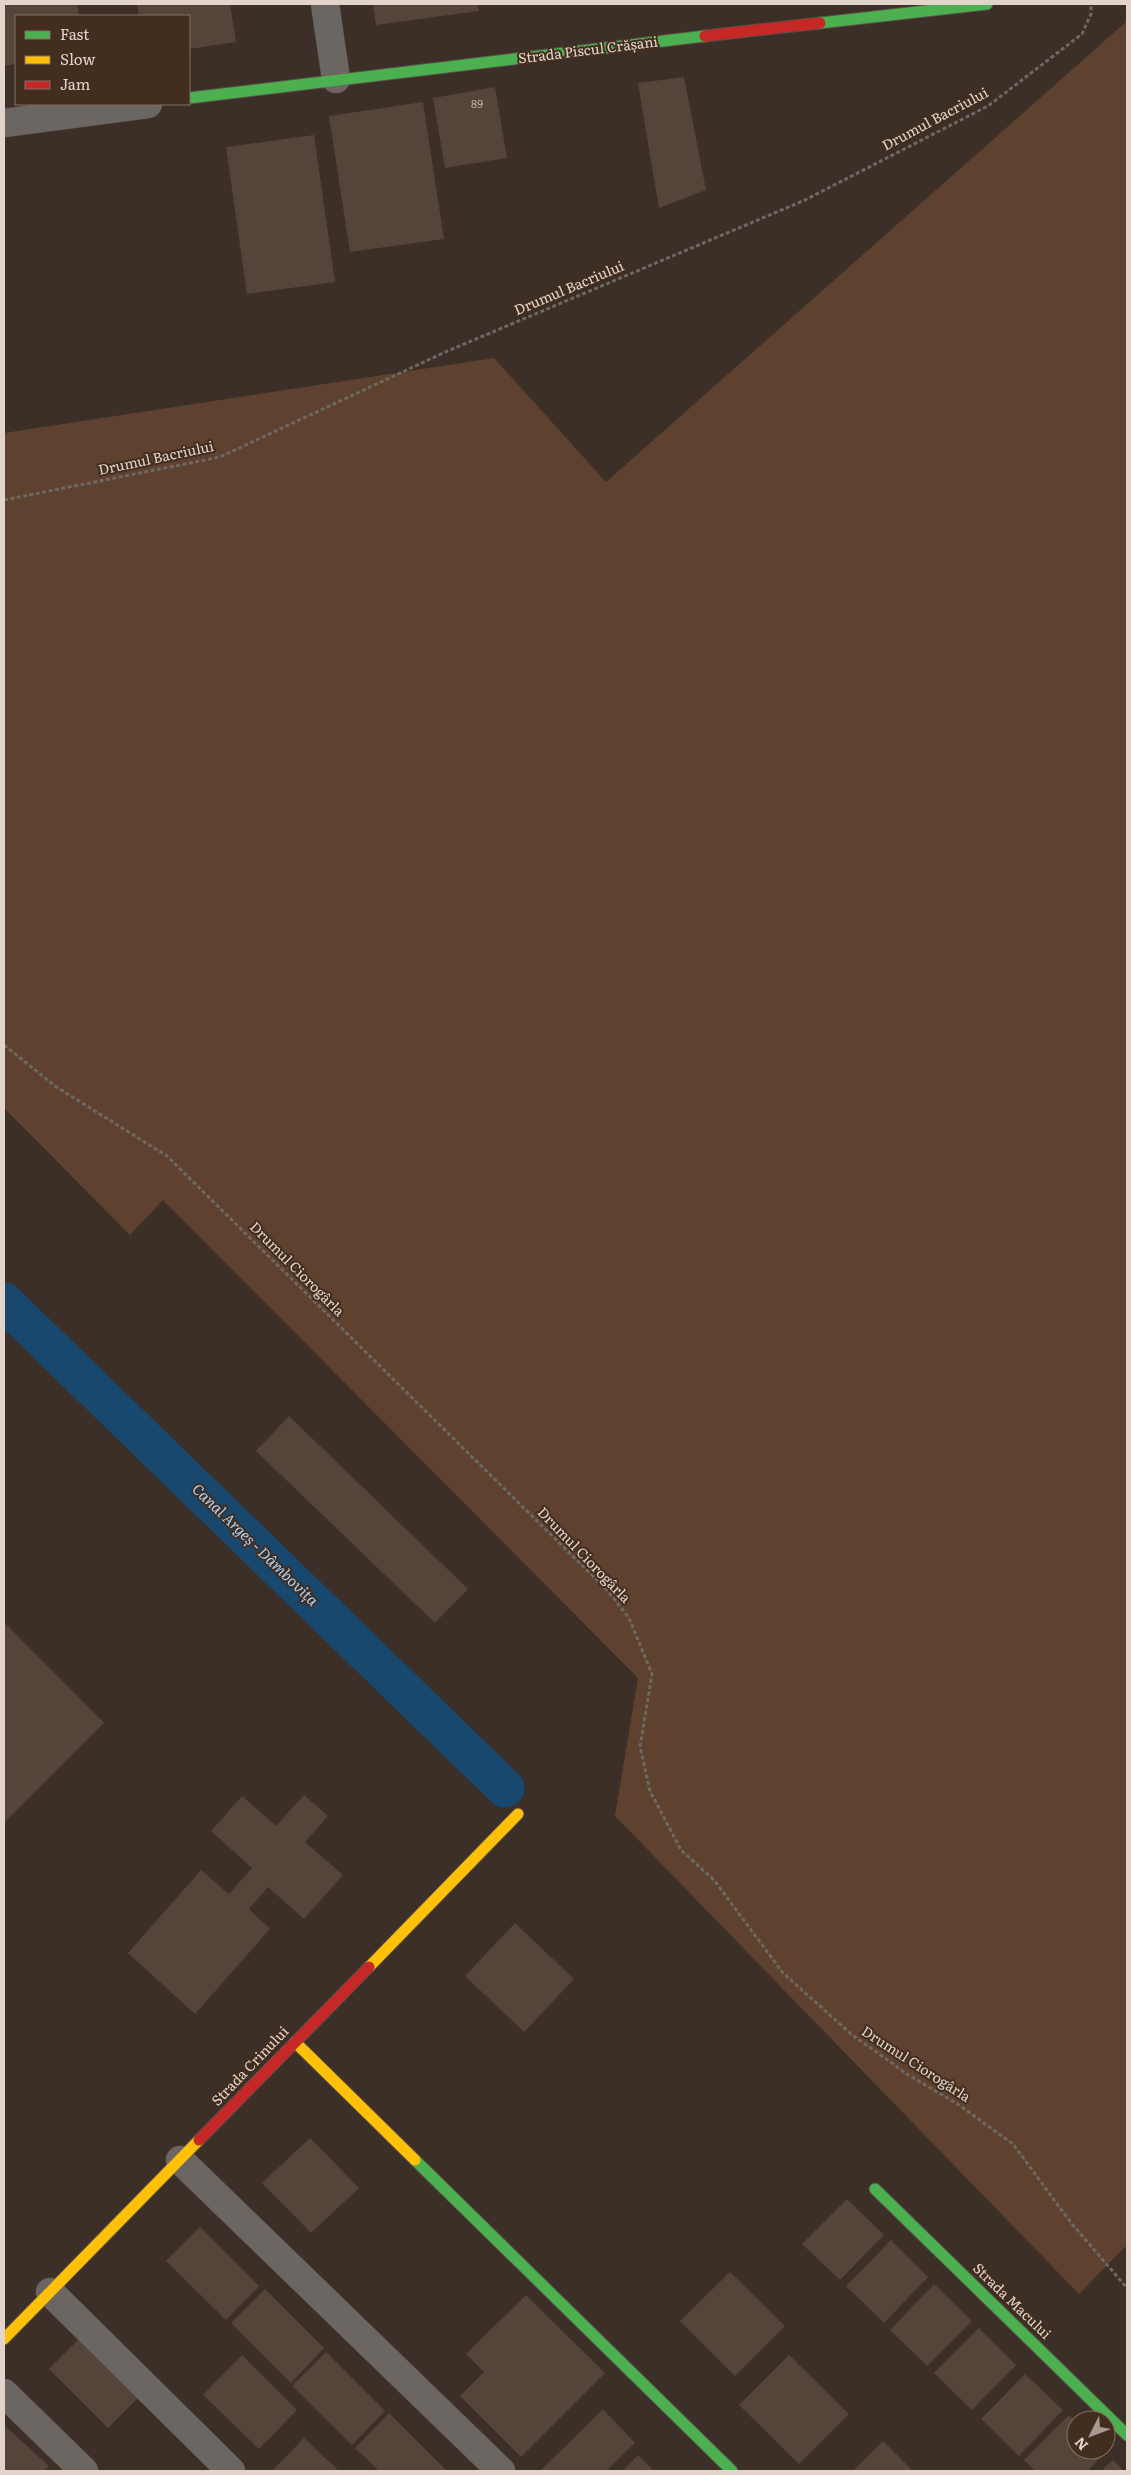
<svg xmlns="http://www.w3.org/2000/svg" width="1131" height="2475" viewBox="0 0 1131 2475" font-family="Literata,serif">
<style>
.green{fill:#5f412f}
.lines{fill:none;stroke-linecap:round;stroke-linejoin:round}
.canal{stroke:#18486e;stroke-width:39}
.building{fill:#55443a}
.street-casing{stroke:#574e46;stroke-width:29}
.fast-casing{stroke:#574e46;stroke-width:13}
.slow-casing{stroke:#574e46;stroke-width:13}
.jam-casing{stroke:#574e46;stroke-width:13}
.path{stroke:#6e6863;stroke-width:3;stroke-dasharray:4 2.5;stroke-linecap:butt}
.street{stroke:#6b6662;stroke-width:28}
.fast{stroke:#4caf50;stroke-width:11}
.slow{stroke:#ffc107;stroke-width:11}
.jam{stroke:#c62828;stroke-width:11}
.labels{text-anchor:middle;stroke-width:4;stroke-linejoin:round;paint-order:stroke}
.number-label{font-size:11px;fill:#bfb0a7}
.street-label{font-size:14px;fill:#e2d4cb;stroke:#432d1f}
.water-label{font-size:15px;font-style:italic;fill:#a8d3fb;stroke:#432d1f}
</style>
<rect width="100%" height="100%" fill="#3b2f27"/>
<path class="green" d="M1127,21V2245L1079,2294L615,1816L638,1678L163,1200L130,1235L4,1108V433L494,358L606,482Z"/>
<g class="lines">
<path class="canal" d="M4,1302L505,1788"/>
</g>
<path class="building" d="M4,4H77L79,16H16V64L4,66Z
M137,4H230L236,42L189,49V16H139Z
M373,4H478L479,11L376,25Z
M684,77L706,190L659,208L638,83Z
M495,87L507,158L445,168L433,98Z
M423,102L444,239L350,252L329,116Z
M314,135L335,282L247,294L226,147Z
M289,1416L468,1589L435,1623L256,1451Z
M4,1622L104,1723L4,1823Z
M304,1795L328,1816L305,1842L343,1875L304,1919L268,1887L249,1909L270,1929L195,2014L128,1953L201,1870L229,1894L252,1868L211,1831L242,1796L276,1826Z
M515,1923L574,1979L524,2032L465,1976Z
M310,2138L359,2188L311,2233L262,2183Z
M847,2199L884,2235L840,2280L802,2244Z
M200,2227L259,2286L226,2320L166,2261Z
M891,2240L928,2277L884,2323L846,2286Z
M730,2272L785,2326L735,2376L680,2321Z
M934,2284L972,2321L927,2366L890,2330Z
M265,2289L324,2348L291,2383L231,2323Z
M526,2295L605,2373L521,2457L460,2396L484,2372L466,2354Z
M979,2328L1016,2365L972,2410L934,2373Z
M83,2335L142,2394L108,2428L49,2369Z
M326,2352L385,2411L352,2445L292,2386Z
M242,2355L297,2410L259,2449L203,2395Z
M789,2355L849,2414L799,2464L739,2405Z
M1025,2374L1063,2410L1019,2456L981,2419Z
M603,2409L635,2443L606,2471H540Z
M389,2413L447,2471H379L355,2448Z
M1069,2415L1076,2422V2450L1106,2452L1087,2471H1035L1024,2460Z
M4,2425L49,2466L44,2471H4Z
M304,2438L339,2471H272Z
M883,2441L913,2471H853Z
M638,2455L654,2471H622Z
M1113,2460L1124,2471H1101Z"/>
<g class="lines">
<g class="street-casing">
<path id="street" d="M325,4L336,79
M4,123L148,104
M180,2160L501,2471
M50,2292L231,2471
M4,2393L84,2471"/>
</g>
<g class="fast-casing">
<path id="fast" d="M820,23L987,4
M189,98L705,36
M415,2160L732,2471
M875,2189L1127,2435"/>
</g>
<g class="slow-casing">
<path id="slow" d="M369,1967L518,1814
M295,2042L415,2160
M4,2339L199,2140"/>
</g>
<g class="jam-casing">
<path id="jam" d="M705,36L820,23
M199,2140L369,1967"/>
</g>
<path class="path" d="M4,500L220,457L443,353L805,200L988,106L1082,34L1091,14V4
M4,1045L55,1086L167,1156L608,1591L629,1618L652,1674L640,1747L650,1791L681,1850L714,1880L783,1973L851,2034L907,2074L959,2105L1013,2144L1072,2224L1127,2288"/>
<use href="#street" class="street"/>
<use href="#fast" class="fast"/>
<use href="#slow" class="slow"/>
<use href="#jam" class="jam"/>
</g>
<g class="labels">
<g class="number-label">
<text x="477" y="108">89</text>
</g>
<g class="street-label">
<text transform="translate(588 50) rotate(-7)" y="5">Strada Piscul Crășani</text>
<text transform="translate(935 119) rotate(-28)" y="5">Drumul Bacriului</text>
<text transform="translate(569 288) rotate(-23)" y="5">Drumul Bacriului</text>
<text transform="translate(156 458) rotate(-12)" y="5">Drumul Bacriului</text>
<text transform="translate(297 1269) rotate(45)" y="5">Drumul Ciorogârla</text>
<text transform="translate(584 1555) rotate(46)" y="5">Drumul Ciorogârla</text>
<text transform="translate(916 2064) rotate(33)" y="5">Drumul Ciorogârla</text>
<text transform="translate(250 2066) rotate(-46)" y="5">Strada Crinului</text>
<text transform="translate(1012 2301) rotate(44)" y="5">Strada Macului</text>
</g>
<g class="water-label">
<text transform="translate(255 1545) rotate(44)" y="5">Canal Argeș - Dâmbovița</text>
</g>
</g>
<rect width="1131" height="2475" fill="none" stroke="#e2d4cb" stroke-width="10"/>
<rect x="15" y="15" width="175" height="90" fill="#432d1f" stroke="#837064"/>
<rect x="25" y="31" width="25" height="8" fill="#4caf50" stroke="#837064"/>
<text x="60" y="40" font-size="15" fill="#e2d4cb">Fast</text>
<rect x="25" y="56" width="25" height="8" fill="#ffc107" stroke="#837064"/>
<text x="60" y="65" font-size="15" fill="#e2d4cb">Slow</text>
<rect x="25" y="81" width="25" height="8" fill="#c62828" stroke="#837064"/>
<text x="60" y="90" font-size="15" fill="#e2d4cb">Jam</text>
<g transform="translate(1091 2435) rotate(228)"><circle r="24" fill="#432d1f" stroke="#837064"/>
<path d="M0-4L9 19L0 12L-9 19Z" fill="#a89a92"/>
<text y="-8" font-size="14" font-weight="bold" text-anchor="middle" fill="#e2d4cb">N</text>
</g>
</svg>
